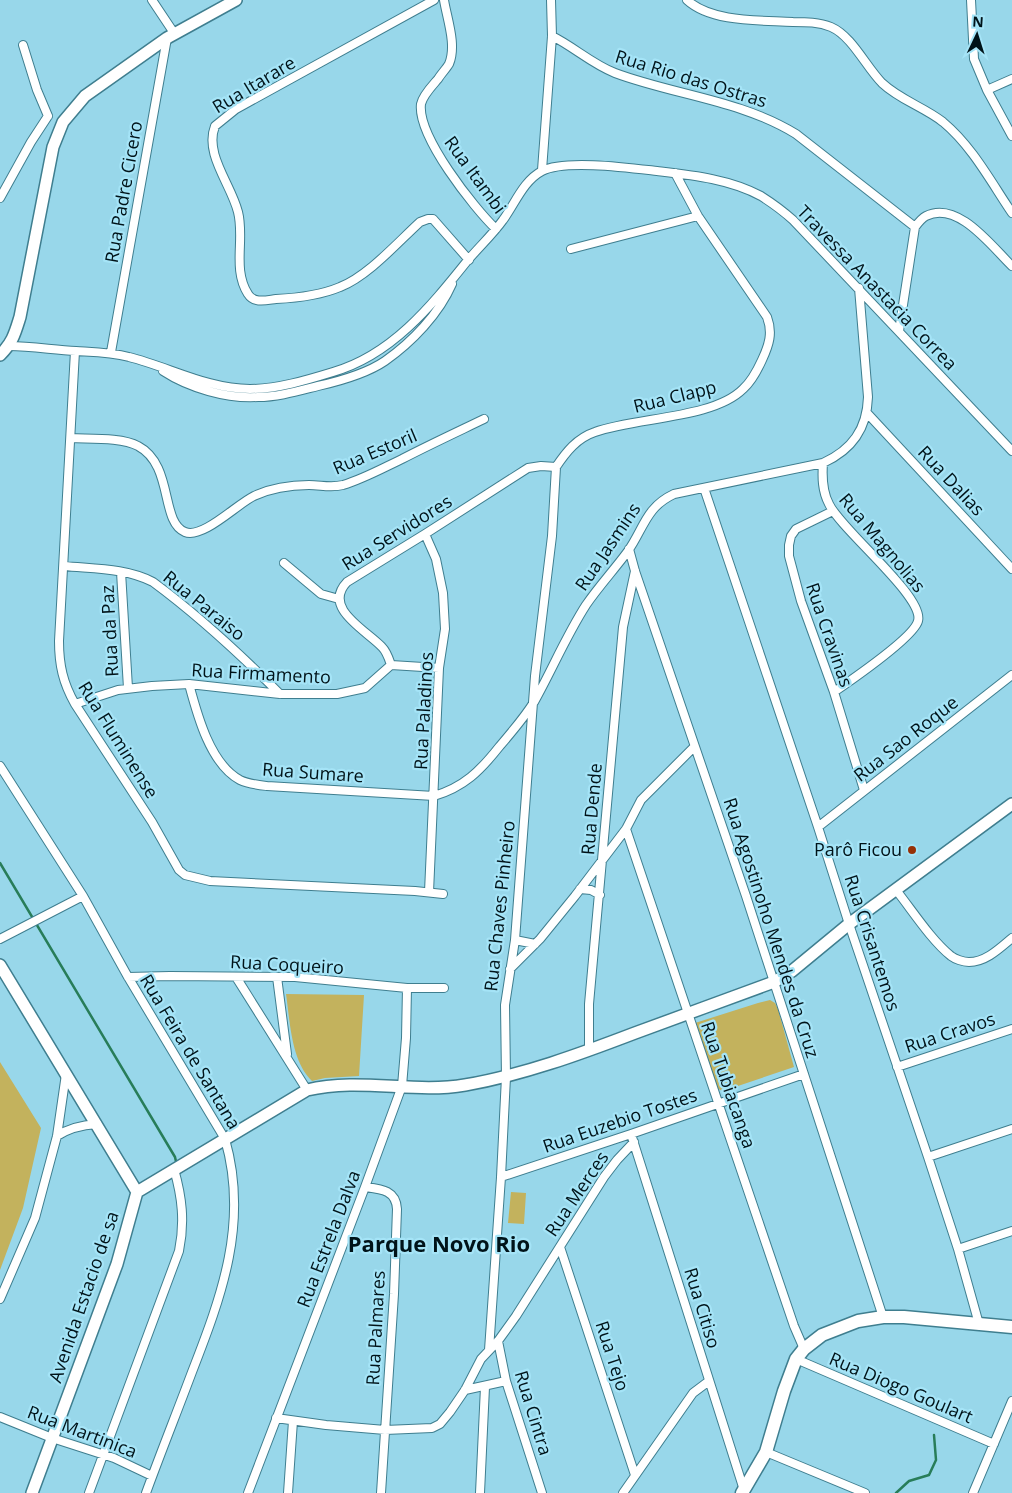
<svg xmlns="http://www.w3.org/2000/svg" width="1012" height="1493" viewBox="0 0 1012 1493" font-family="'Open Sans',sans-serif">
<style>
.green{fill:#c3b25d}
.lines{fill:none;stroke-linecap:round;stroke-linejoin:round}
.stream{stroke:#287d59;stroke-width:2.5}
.street-casing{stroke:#3f7e8f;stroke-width:10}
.secondary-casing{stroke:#3f7e8f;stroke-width:14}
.primary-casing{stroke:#3f7e8f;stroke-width:15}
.street{stroke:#fff;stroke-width:8}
.secondary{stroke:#fff;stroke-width:11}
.primary{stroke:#fff;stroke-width:12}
.poi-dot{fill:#963007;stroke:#a5e4f7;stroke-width:2}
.labels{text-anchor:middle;stroke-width:4.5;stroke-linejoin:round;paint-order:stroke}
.street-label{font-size:18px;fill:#001319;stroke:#a5e4f7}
.poi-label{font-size:18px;fill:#001319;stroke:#a5e4f7;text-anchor:end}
.district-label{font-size:22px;font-weight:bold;fill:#001319;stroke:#a5e4f7}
</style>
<rect width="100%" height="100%" fill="#98d7ea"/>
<path class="green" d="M286,994L364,995L359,1076L325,1078L312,1081C291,1061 290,1021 286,994Z
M770,1000L775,1003L778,1009L794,1067L723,1091L718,1089L695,1023L758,1003Z
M0,1062L41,1128L23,1208L0,1270Z
M511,1192L526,1193L524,1224L508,1223Z"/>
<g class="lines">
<path class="stream" d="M0,863L175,1157L177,1166
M896,1493L909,1481L929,1475L936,1460L934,1435"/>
<g class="street-casing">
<path id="street" d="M152,0L174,33
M434,0L236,109L215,126C204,154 231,184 238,212C245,239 232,269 248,294C254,304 267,300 276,299C297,298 321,295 340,287C368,276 397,243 420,222L428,219H433L469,260
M444,0C447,19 457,45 449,64C446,69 441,74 438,79C432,86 423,95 421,104C417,136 474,208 496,229
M687,0C712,23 762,20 793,22C806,22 819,22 831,27C852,36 866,67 882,83C900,100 924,107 943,122C972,146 991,182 1012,213
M971,0L974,59L987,90L1012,136
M552,36C574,47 592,64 615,73C674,95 741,100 796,134L915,227
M23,45L37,90L48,116
M987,90L1012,79
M542,170L552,36L551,0
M0,198L31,142L48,116
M571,249L698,216
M899,331L915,227C918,223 922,218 926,216C958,200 992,247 1012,266
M9,346C32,346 54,350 76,351C94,352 111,352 129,357C169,367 208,389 250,389C277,389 307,380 333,372C392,355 431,306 468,260C480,246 493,234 503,220C515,204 523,181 542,171C564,159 631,168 657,171C691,175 730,179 761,196C772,203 783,211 793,220L1012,451
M75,351L59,641C59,665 63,683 75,704L152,822L179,870L185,875L210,881L415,891L443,894
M111,352L167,38
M163,371C189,388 227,399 258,397C278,397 298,391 318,386C340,381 366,374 385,361C412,342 439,314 452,284
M867,413L1012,569
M71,438C89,439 122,437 138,446C174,465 160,522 185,532C203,539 237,504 254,496C271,488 291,485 309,485C321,485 331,488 343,485C363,479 383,468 402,459C429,445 457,432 484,419
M823,463C822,477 822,491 829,504C841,530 925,597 918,621C914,637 850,681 834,692
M556,467C566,452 577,438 595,432C636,417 713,419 743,389C752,381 757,371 762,360C769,345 773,333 767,317L698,216L675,173
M704,488L818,827L849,924L928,1157L958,1249L979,1324
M833,511L796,529L791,536L789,545V556L801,601L834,692L864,790
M425,534L436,559L443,593L445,629L439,668L429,892
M629,549L635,571L746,896L883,1317
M284,563L321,594L339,599
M64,566C94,569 126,568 153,582C199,616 240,654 280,694
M121,572L128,688
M391,665C389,659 387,652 382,647C366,630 322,608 347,582L425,534L528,468L541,466L556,467
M189,684C197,714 210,764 240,780C248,784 258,785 267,786L434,796C464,787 480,771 499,747C511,733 524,718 534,702C552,670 566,636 586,605C599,586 614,570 628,551C644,528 646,507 674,494L823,463C852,450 867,429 868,397L859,288
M75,704L118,690L152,686L189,684L280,694H337L365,688L391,665L439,668
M0,766L83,896L128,977L225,1139C249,1222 222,1295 192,1372C177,1412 161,1452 146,1493
M818,827L1012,675
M626,829C681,996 738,1160 794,1326L804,1349
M580,889L591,890L600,895
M896,890C912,910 931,940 951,956C955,959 963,962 969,962C986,962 1000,948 1012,938
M0,939L83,896
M515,940L535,944
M510,969L540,939L575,896L626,829L641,800L694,747
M128,977L170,976L295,977L407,988H444
M236,977L307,1090
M277,977L287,1054
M589,1051V1004L623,627L635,571
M897,1067L1012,1029
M631,1134L744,1490
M57,1136C69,1128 82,1125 97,1124
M928,1157L1012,1129
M501,1177L631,1134L804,1074
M365,1187C381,1189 396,1190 397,1209L394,1294L381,1493
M560,1247L635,1475
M958,1249L1012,1231
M0,1299L35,1218L57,1136L66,1074
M498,1341L506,1381L542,1493
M489,1350L501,1177L506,1077L505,1005L515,940L535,676L552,536L556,467
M796,1359L994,1444
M465,1390L506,1381
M0,1417L52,1438L114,1458L152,1476
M276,1418L326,1425L385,1430L432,1428L440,1424L450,1412L465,1390L481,1359L498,1341L516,1316L604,1177L617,1160L634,1142
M766,1452L865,1493
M89,1493L179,1251C185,1222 182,1197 174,1169
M248,1493L365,1187L402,1086L406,1038L407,988
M288,1493L293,1421
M480,1493L485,1387
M623,1493L693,1393L709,1381
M973,1493L1012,1401"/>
</g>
<g class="secondary-casing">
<path id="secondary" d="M0,355C13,342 15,333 20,317L53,147L63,122L85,96L167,38L236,0
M0,965L137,1192L117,1264L32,1493
M137,1192L307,1090C360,1077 413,1094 465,1085C523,1075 580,1054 635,1033C681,1016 728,999 774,982L792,971L849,924L1012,804"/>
</g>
<g class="primary-casing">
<path id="primary" d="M742,1493L766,1452L784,1391L796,1359L804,1349L822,1335L858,1321L883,1317H904L1012,1327"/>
</g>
<use href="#street" class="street"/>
<use href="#secondary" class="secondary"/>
<use href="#primary" class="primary"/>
</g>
<circle class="poi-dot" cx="912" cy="850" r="5"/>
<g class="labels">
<g class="street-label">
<text transform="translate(691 79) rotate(17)" y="6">Rua Rio das Ostras</text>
<text transform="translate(254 85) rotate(-31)" y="6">Rua Itarare</text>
<text transform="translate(475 175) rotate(54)" y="6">Rua Itambi</text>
<text transform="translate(124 192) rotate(-80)" y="6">Rua Padre Cicero</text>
<text transform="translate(877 288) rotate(46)" y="6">Travessa Anastacia Correa</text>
<text transform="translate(675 397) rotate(-14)" y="6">Rua Clapp</text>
<text transform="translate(375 452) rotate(-23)" y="6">Rua Estoril</text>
<text transform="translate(951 481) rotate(47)" y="6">Rua Dalias</text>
<text transform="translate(397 533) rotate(-32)" y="6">Rua Servidores</text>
<text transform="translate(882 543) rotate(50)" y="6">Rua Magnolias</text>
<text transform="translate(608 547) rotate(-56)" y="6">Rua Jasmins</text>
<text transform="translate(204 606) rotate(39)" y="6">Rua Paraiso</text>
<text transform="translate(110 631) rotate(-93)" y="6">Rua da Paz</text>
<text transform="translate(829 635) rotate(71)" y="6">Rua Cravinas</text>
<text transform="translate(261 674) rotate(3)" y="6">Rua Firmamento</text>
<text transform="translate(424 711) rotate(-87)" y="6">Rua Paladinos</text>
<text transform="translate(906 739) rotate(-38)" y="6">Rua Sao Roque</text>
<text transform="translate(118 740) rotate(58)" y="6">Rua Fluminense</text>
<text transform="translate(313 773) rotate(4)" y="6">Rua Sumare</text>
<text transform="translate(592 809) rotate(-85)" y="6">Rua Dende</text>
<text transform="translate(500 906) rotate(-84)" y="6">Rua Chaves Pinheiro</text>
<text transform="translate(771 928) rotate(72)" y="6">Rua Agostinoho Mendes da Cruz</text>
<text transform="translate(872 943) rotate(72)" y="6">Rua Crisantemos</text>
<text transform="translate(287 965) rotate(3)" y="6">Rua Coqueiro</text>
<text transform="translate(950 1033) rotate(-18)" y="6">Rua Cravos</text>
<text transform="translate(190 1052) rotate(59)" y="6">Rua Feira de Santana</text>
<text transform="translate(728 1085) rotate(71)" y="6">Rua Tubiacanga</text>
<text transform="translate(620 1121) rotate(-19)" y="6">Rua Euzebio Tostes</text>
<text transform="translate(577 1194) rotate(-56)" y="6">Rua Merces</text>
<text transform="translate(329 1239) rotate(-69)" y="6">Rua Estrela Dalva</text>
<text transform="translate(84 1297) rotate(-71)" y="6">Avenida Estacio de sa</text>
<text transform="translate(702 1308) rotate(73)" y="6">Rua Citiso</text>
<text transform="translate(376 1328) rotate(-87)" y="6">Rua Palmares</text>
<text transform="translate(612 1356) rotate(72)" y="6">Rua Tejo</text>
<text transform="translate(901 1388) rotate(23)" y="6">Rua Diogo Goulart</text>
<text transform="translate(533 1413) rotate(73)" y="6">Rua Cintra</text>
<text transform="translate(82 1432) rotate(21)" y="6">Rua Martinica</text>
</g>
<g class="poi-label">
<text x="902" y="856">Parô Ficou</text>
</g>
<g class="district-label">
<text x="439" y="1252">Parque Novo Rio</text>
</g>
</g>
<g transform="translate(977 35) rotate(4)" stroke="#a5e4f7" stroke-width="4" paint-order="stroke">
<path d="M0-4L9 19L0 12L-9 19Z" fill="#001319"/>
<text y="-8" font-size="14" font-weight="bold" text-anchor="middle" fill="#001319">N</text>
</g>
</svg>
